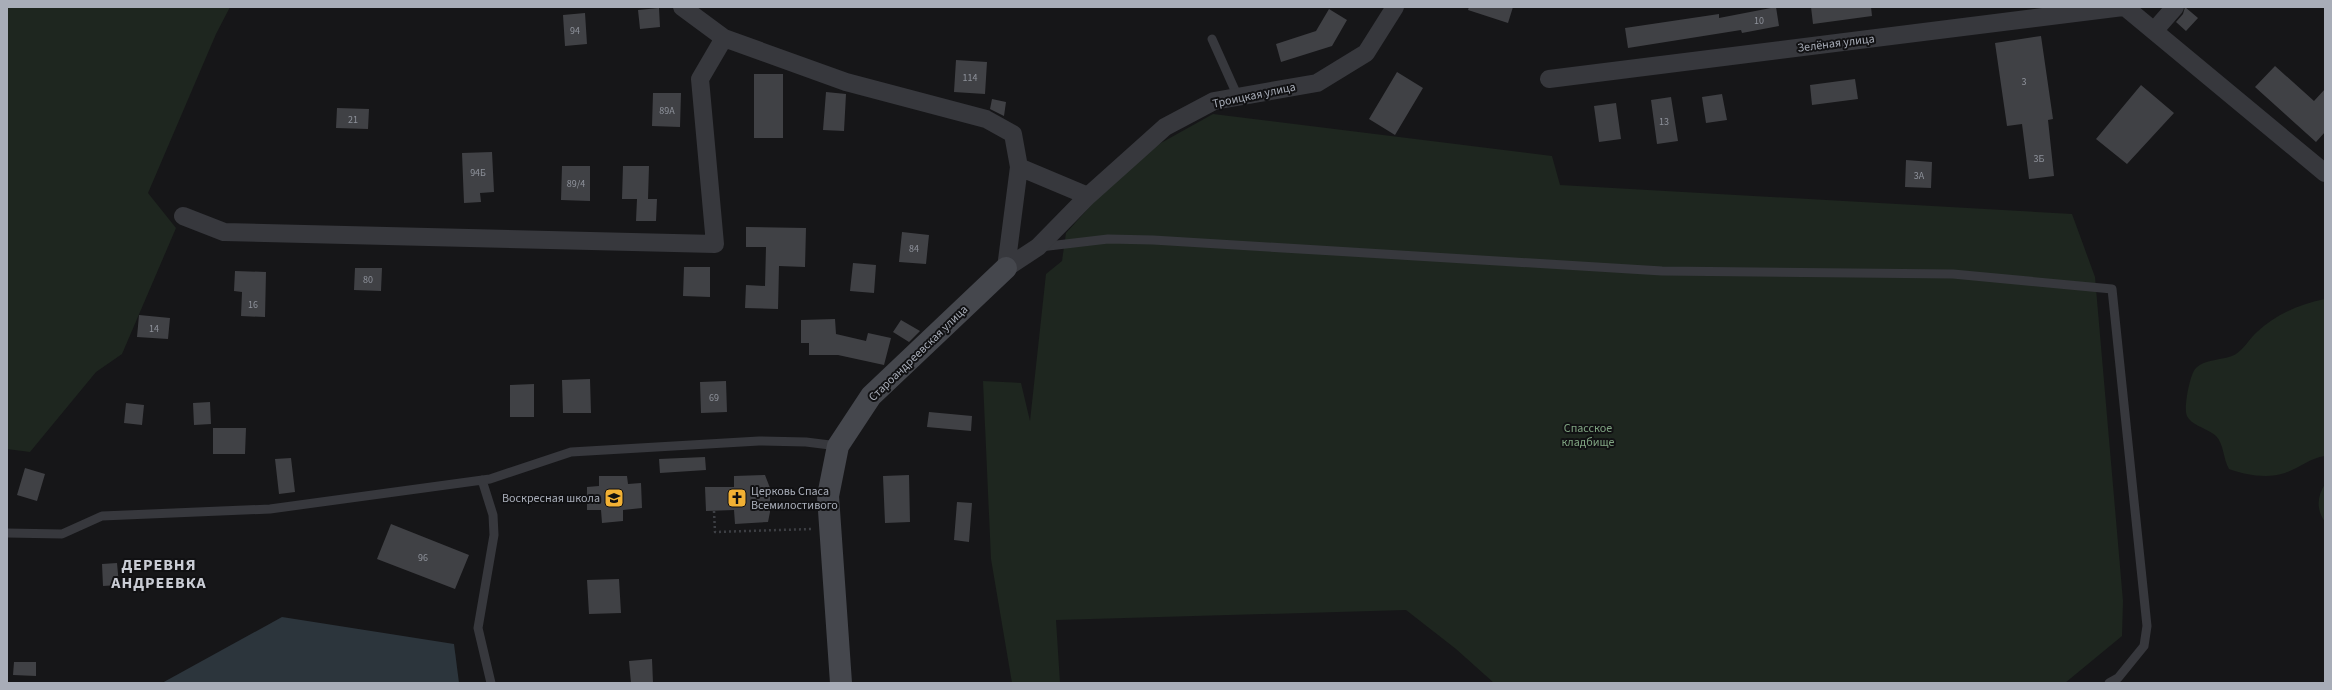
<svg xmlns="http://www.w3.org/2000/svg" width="2332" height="690" viewBox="0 0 2332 690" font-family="'Source Sans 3',sans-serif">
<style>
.green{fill:#1e261f}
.water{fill:#2c353c}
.building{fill:#404145}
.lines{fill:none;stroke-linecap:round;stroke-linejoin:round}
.path{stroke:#3d3f44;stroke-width:2.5;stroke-dasharray:2 3;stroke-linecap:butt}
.lane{stroke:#37383d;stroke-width:9}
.street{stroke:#37383d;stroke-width:18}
.secondary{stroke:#45474d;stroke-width:22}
.labels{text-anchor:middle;stroke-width:4;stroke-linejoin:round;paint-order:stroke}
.number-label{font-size:10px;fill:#8e929b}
.street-label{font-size:12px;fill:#a8adb8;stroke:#111113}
.park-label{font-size:12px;fill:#7fa381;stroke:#111113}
.poi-label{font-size:12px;fill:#a8adb8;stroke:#111113;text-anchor:start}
.district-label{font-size:16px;font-weight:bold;letter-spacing:1px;fill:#c9ccd4;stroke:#111113}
</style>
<rect width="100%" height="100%" fill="#161618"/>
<path class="green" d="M7,7H230L216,34L148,193L176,228L122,354L96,372L30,452L7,449Z
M1213,114L1552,156L1560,185L2072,214L2095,277L2123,601L2122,636L2065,683H1494L1456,649L1406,610L1056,620L1060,683H1012L991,559L983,381L1021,383L1030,421L1046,274L1062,261L1066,233L1134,158Z
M2325,299V456C2310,458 2299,468 2285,473C2267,479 2246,475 2229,469C2223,459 2224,444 2216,436C2208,428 2187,425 2186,412C2185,402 2190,374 2196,368C2207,358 2224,361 2236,354C2244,349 2250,338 2257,332C2276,314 2300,304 2325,299Z
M2325,484V522C2316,509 2317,497 2325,484Z"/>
<path class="water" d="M282,617L454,644L459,683H162Z"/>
<path class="building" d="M1469,7H1513L1508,23L1468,10Z
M1776,7L1779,26L1742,33L1741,30L1628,48L1625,28L1719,14V18Z
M1811,7H1871L1872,16L1813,24Z
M2185,7L2198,18L2186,31L2176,22L2183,14Z
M659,8L660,27L640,29L638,10Z
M1329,9L1347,20L1332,46L1281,62L1276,44L1316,31Z
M585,13L587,44L565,46L563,15Z
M2041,36L2053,119L2048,120L2054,176L2029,179L2022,124L2007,126L1995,43Z
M956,60L987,62L985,94L954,92Z
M2275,66L2314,101L2325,89V132L2316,142L2255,87Z
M1397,72L1423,88L1395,135L1369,119Z
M754,74H783V138H754Z
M1855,79L1858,99L1812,105L1810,85Z
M2141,85L2174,113L2127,164L2096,139Z
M826,92L846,94L844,131L823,130Z
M653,93H681L680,127L652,126Z
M1722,94L1727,120L1706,123L1702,97Z
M1671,97L1678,141L1657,144L1651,100Z
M992,99L1006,102L1004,116L990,109Z
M1616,103L1621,139L1599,142L1594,106Z
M337,108L369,109L368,129L336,128Z
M492,152L494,192L480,193L481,202L464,203L462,153Z
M1906,160L1932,162L1931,188L1905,187Z
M562,166H590V201L561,200Z
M623,166H649L648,199H657L656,221H636L637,199H622Z
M746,227L806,228L805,267L779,266L778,309L745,308L746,285L765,286L766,247H746Z
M902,232L929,235L926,264L899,262Z
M853,263L876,265L874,293L850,291Z
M684,267H710V297L683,296Z
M355,268H382L381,291L354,290Z
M235,271L266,272L265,317L241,316L242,292L234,291Z
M139,315L170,318L168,339L137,337Z
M835,319L836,334L866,341L868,333L891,338L884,365L838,355H809V343H801V320Z
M901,320L920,331L909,342L893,332Z
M590,379L591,413H563L562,380Z
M726,381L727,412L701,413L700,382Z
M534,384V417H510V385Z
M210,402L211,424L194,425L193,403Z
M126,403L144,405L142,425L124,423Z
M929,412L972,416L971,431L927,427Z
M213,428H246L245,454H213Z
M705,457L706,470L660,473L659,459Z
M291,458L295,492L279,494L275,459Z
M25,468L45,474L37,501L17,495Z
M765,475L770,488V512L768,522L735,524L734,510L706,511L705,487H734V476Z
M909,475L910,522L885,523L883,476Z
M599,476H627L628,484L641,483L642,508L623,510V521L602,523L601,510H587V487L599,486Z
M957,502L972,503L969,542L954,540Z
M391,524L469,555L455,589L377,559Z
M117,563L119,585L103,586L102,564Z
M619,579L621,613L589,614L587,580Z
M652,659L653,683H631L629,661Z
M14,662H36V676L13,675Z"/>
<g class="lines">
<path class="path" d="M714,511L715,532L812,529"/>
<path class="lane" d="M1212,39L1238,97
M1040,247L1108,239L1153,240L1662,271L1953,274L2112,289L2147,626L2144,646L2118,678L2109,683
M482,480L493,515L494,535L478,628L491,683
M7,533L62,534L102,516L270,509L490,479L571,452L759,441L806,442L838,446"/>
<path class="street" d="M682,7L724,38L846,82L986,119L1013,134L1019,167L1006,268
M2125,7L2325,173
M2154,31L2175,7
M1549,79L2123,7
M1019,167L1088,196
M183,216L224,232L715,244L700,79L724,38
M1006,268L1038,247L1088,196L1165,127L1214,101L1317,83L1366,53L1395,7"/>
<path class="secondary" d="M841,683L828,496L838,446L871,396L1006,268"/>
</g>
<defs>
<g id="school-square" transform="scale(1)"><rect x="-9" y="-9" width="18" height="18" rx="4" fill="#f2b134" stroke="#111113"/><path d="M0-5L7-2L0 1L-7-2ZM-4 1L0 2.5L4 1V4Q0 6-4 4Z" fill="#111"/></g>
<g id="church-square" transform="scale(1)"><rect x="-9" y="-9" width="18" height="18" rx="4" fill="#f2b134" stroke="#111113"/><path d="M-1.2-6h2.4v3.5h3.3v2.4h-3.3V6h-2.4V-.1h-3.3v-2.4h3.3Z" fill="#111"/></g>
</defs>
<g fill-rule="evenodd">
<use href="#school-square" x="614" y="498"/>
<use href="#church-square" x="737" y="498"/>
</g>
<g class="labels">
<g class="number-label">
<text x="1759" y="24">10</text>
<text x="575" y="34">94</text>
<text x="970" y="81">114</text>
<text x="2024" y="85">3</text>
<text x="667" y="114">89А</text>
<text x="353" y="123">21</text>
<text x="1664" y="125">13</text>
<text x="2039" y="162">3Б</text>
<text x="478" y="176">94Б</text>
<text x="1919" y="179">3А</text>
<text x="576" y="187">89/4</text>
<text x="914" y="252">84</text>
<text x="368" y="283">80</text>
<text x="253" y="308">16</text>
<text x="154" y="332">14</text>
<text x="714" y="401">69</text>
<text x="423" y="561">96</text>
</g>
<g class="street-label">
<text transform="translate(1836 43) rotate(-7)" y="4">Зелёная улица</text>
<text transform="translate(1254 95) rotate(-12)" y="4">Троицкая улица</text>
<text transform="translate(918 353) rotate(-44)" y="4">Староандреевская улица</text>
</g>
<g class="park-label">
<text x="1588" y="432">Спасское<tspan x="1588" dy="14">кладбище</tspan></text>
</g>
<g class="poi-label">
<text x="751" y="495">Церковь Спаса<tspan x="751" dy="14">Всемилостивого</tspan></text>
<text x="600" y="502" text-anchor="end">Воскресная школа</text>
</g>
<g class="district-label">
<text x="159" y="570">ДЕРЕВНЯ<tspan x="159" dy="18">АНДРЕЕВКА</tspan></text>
</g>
</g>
<rect width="2332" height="690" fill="none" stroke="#a8adb8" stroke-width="16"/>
</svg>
